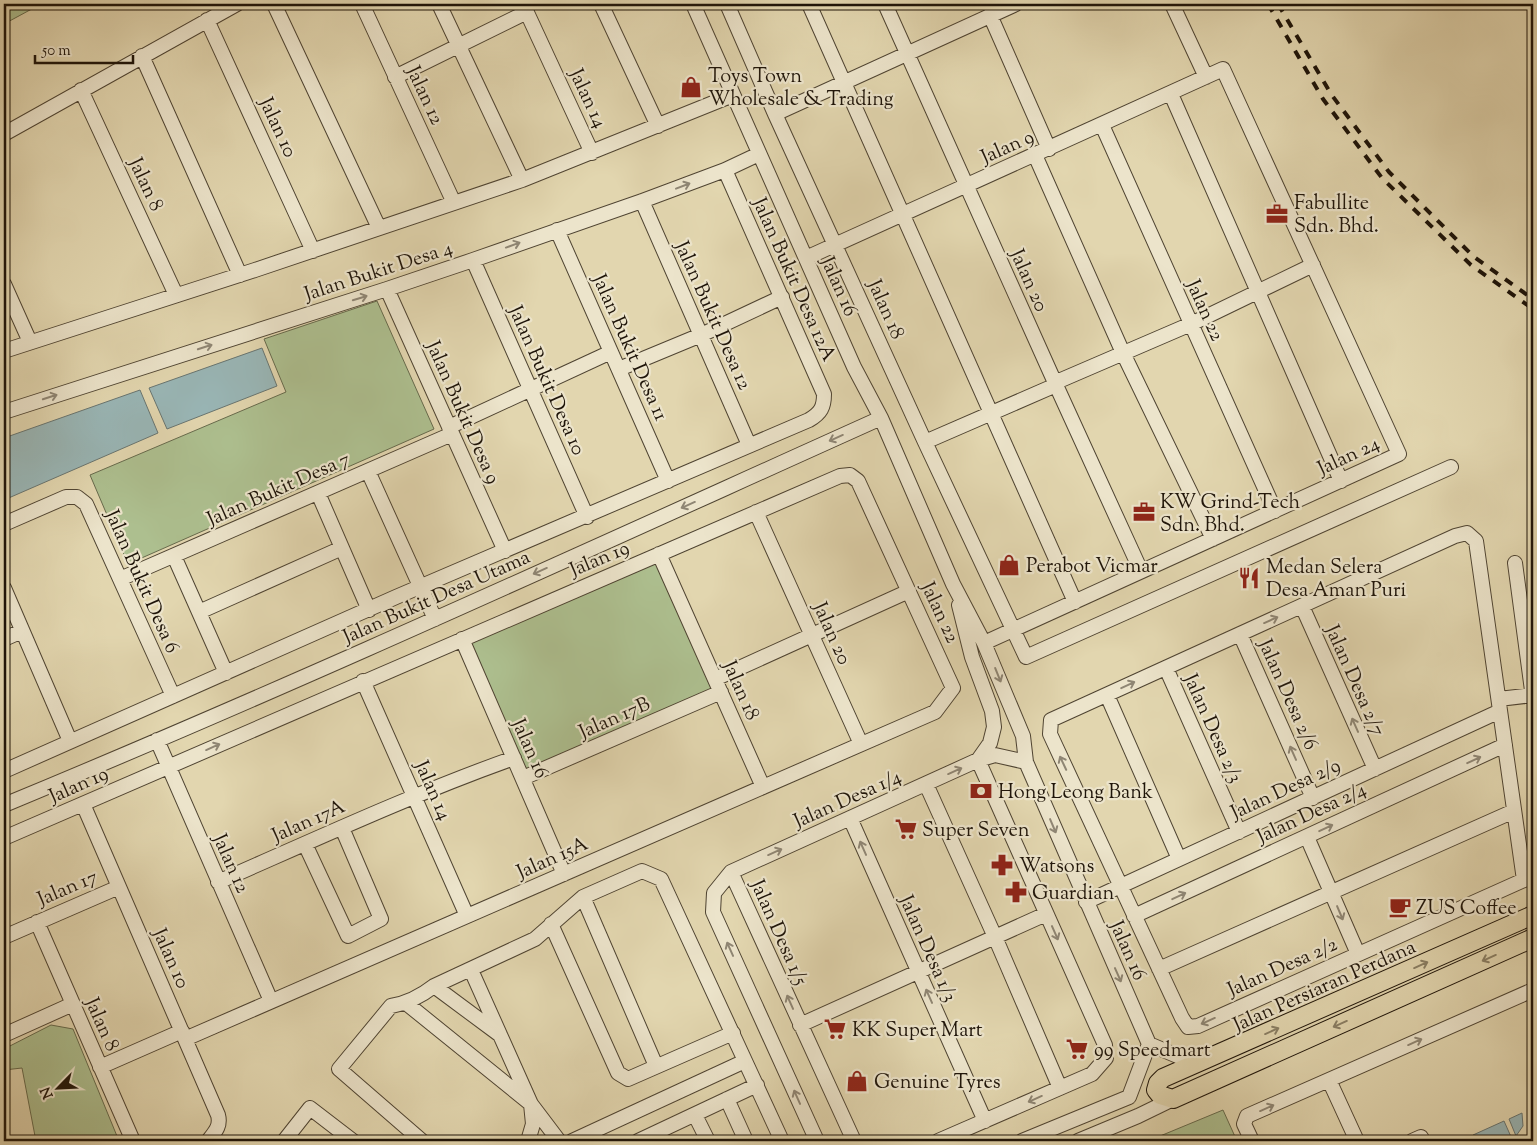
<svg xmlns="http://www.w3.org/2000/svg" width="1537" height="1145" viewBox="0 0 1537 1145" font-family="'Sorts Mill Goudy',serif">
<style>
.green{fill:#adbf8f;stroke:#666a4c}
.water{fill:#99b6b6;stroke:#687571}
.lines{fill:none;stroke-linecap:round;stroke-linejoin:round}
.minor-casing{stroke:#4f4432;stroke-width:16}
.major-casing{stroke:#1e1409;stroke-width:20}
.minor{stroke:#ece4cb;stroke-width:14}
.major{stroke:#e2d6af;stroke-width:18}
.rail{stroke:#1e1409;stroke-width:4;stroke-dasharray:9 9;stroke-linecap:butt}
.oneway{stroke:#8f8674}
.oneway2{stroke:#8a7f64}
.labels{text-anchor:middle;stroke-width:4.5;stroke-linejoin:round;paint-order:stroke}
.poi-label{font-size:20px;fill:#1e1409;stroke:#ece4cb;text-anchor:start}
.street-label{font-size:20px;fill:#1e1409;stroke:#ece4cb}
</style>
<rect width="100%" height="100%" fill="#e2d6af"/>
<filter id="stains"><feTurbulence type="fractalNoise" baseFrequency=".004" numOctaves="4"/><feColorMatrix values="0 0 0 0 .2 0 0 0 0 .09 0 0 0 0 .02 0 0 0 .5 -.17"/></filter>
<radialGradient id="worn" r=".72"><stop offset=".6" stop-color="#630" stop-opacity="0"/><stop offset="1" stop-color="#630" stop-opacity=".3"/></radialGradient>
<path class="green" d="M4,4H41L4,24Z
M377,301L434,429L128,564L90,475L286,392L264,339Z
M659,554L721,692L523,778L462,639Z
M51,1025L73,1029L119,1141H4V1138L35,1136L22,1068L4,1070V1049Z
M1223,1110L1237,1141H1148Z"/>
<path class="water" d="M262,348L277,386L167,429L149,388Z
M140,390L158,433L4,500V438Z
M1522,1113L1523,1126L1516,1136L1509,1119Z
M1504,1121L1512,1139L1507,1141H1476L1473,1135Z"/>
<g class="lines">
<g class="minor-casing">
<path id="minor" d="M274,4L379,228
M362,4L454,203
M439,4L522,180
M523,4L592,153
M601,4L658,126
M693,4L854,367L881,418L953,584L984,643L1023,736L1026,762L1149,1044L1187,1060H1202
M727,4L775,114L925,442L1026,657L1451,467
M809,4L1075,602
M885,4L1056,385L1141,571
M1172,4L1206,77
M990,15L1049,149
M207,20L313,251
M142,56L240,275
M395,77L527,12
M81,90L176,295
M1171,94L1341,481
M775,114L1016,4
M1102,125L1275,511
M4,134L237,4
M1035,155L1123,353L1213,539
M642,201L749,445
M557,230L668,481
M806,258L1223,69L1399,454L984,643
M473,260L587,517
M4,284L30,342
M387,289L505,551
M4,351L255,270L522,180L733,95
M619,369L701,335L782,297
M1054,383L1191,324L1313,265
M4,412L387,289L473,260L642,201L725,170L759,154
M449,427L611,352
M925,442L1056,385
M368,471L435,619
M318,493L369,610
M756,512L861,744
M4,524L66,497H77L86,504L173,696
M659,554L763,787
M174,556L226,673
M1515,563L1533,698
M120,579L452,434
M4,588L70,741
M959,605L972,657L992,711L994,727L990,743L978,760
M1302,606L1375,769
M199,612L342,548
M1240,634L1313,798
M4,639L22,631
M462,639L564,874
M1166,668L1239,832
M715,679L909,591
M363,681L467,916
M1107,695L1179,859
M1499,699L1533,695
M157,740L271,1001
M4,771L396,597L809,420C821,413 824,407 824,394L725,170
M523,778L721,692
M926,784L995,937L1060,1088
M83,804L218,1115C221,1126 215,1132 208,1141
M4,805C299,683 590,549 881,418
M850,818L985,1121
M1307,837L1358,954
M4,838L840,476L850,475L858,481L953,688L935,712L185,1039
M305,844L348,936L381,919L342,828
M731,872L854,1141
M1524,880L1476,541L1467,533L1455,536L1051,720L1050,734L1182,1018L1188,1027L1198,1026L1524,880L1533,875
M218,882C316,839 413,794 514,758
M583,897L656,1066
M1086,902L1500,711
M1134,916L1505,745
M37,922L133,1141
M551,924L618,1073L628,1079L733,1033
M4,937L119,887
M1159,969L1514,811
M434,986L500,1035
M406,1003L531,1104L471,970
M800,1025L1046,914
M4,1035L73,1004
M100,1067L182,1031
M1329,1080L1357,1141
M1129,1097L1149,1044
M727,1099L746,1141
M695,1115L708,1141
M284,1141L310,1108L353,1141
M422,1141L339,1069L391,1006C408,1003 420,997 434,986L535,939L583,897L642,871L661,879L782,1141
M528,1141L533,1124L531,1104L559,1141
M572,1141L745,1061
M638,1141L757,1085
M817,1141L713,912L714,893L731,872L978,760L995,755L1026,762
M938,1141L1092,1074L1106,1058L1105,1045L978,760
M1022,1141L1129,1097
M1078,1141L1138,1116L1173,1099
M1252,1141L1244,1124L1247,1116L1533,990
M1412,1141L1421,1137L1423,1141"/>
</g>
<g class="major-casing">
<path id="major" d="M1533,915L1163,1078L1158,1083L1156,1090L1160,1095L1173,1099L1533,938"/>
</g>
<use href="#minor" class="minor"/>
<use href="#major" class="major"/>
<path class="rail" d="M1268,4L1323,99L1382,178L1471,265L1533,309
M1278,4L1331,94L1389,172L1474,257L1533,299"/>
</g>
<defs><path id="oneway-shaft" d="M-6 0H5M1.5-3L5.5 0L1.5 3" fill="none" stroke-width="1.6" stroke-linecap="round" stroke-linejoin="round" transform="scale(1.25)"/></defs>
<g class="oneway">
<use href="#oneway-shaft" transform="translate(683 186) rotate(-21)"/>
<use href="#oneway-shaft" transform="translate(513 245) rotate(-20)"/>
<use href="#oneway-shaft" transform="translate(360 298) rotate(-17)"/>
<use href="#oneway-shaft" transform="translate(205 347) rotate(-18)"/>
<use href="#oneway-shaft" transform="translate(50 397) rotate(-18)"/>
<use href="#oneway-shaft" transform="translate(836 438) rotate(156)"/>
<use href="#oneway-shaft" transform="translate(688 505) rotate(156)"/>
<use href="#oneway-shaft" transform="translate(540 571) rotate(156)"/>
<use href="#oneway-shaft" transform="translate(1271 620) rotate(-24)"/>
<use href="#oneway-shaft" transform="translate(998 675) rotate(68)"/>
<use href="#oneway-shaft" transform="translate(1128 685) rotate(-25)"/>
<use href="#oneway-shaft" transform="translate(1355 725) rotate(-114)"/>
<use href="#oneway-shaft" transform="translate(213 747) rotate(-24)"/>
<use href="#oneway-shaft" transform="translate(1293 753) rotate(-114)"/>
<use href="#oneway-shaft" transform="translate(1474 760) rotate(-25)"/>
<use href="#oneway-shaft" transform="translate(1063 763) rotate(-115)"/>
<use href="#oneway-shaft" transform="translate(955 771) rotate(-24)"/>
<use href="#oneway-shaft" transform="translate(1053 826) rotate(67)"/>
<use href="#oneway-shaft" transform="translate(1326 828) rotate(-25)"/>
<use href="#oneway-shaft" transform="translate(863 848) rotate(-114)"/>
<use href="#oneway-shaft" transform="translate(775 852) rotate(-24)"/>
<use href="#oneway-shaft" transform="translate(1179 896) rotate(-25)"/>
<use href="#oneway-shaft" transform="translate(1340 913) rotate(67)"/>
<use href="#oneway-shaft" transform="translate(1055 933) rotate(66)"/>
<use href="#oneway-shaft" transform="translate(730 949) rotate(-114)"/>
<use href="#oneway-shaft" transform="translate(1118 975) rotate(66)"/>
<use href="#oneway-shaft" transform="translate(929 996) rotate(-114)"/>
<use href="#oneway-shaft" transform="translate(790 1002) rotate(-114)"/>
<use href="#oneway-shaft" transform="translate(1208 1021) rotate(156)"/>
<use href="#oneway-shaft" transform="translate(1415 1042) rotate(-24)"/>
<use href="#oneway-shaft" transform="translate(797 1097) rotate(-114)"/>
<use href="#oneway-shaft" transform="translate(1035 1099) rotate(156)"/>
<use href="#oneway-shaft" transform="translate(1267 1108) rotate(-24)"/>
</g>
<g class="oneway2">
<use href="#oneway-shaft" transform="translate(1489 958) rotate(156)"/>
<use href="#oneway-shaft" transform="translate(1421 965) rotate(-24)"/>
<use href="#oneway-shaft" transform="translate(1340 1024) rotate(156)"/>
<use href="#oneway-shaft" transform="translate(1272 1031) rotate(-24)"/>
</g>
<defs>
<g id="shop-bare" transform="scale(1.725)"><path d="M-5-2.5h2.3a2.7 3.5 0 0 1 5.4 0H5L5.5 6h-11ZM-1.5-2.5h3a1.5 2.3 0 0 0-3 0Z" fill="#8f2418" stroke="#ece4cb" stroke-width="2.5" paint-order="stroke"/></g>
<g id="office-bare" transform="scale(1.725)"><path d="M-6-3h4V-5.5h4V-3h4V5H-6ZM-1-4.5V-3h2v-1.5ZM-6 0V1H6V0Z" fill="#8f2418" stroke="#ece4cb" stroke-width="2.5" paint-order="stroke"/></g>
<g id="restaurant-bare" transform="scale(1.725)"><path d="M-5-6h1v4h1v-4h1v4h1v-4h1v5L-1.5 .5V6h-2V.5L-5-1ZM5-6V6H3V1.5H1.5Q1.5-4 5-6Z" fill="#8f2418" stroke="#ece4cb" stroke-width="2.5" paint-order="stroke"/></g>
<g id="bank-bare" transform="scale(1.725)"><path d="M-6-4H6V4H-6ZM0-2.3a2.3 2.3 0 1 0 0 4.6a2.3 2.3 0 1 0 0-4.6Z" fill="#8f2418" stroke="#ece4cb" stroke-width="2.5" paint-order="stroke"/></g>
<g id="supermarket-bare" transform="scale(1.725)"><path d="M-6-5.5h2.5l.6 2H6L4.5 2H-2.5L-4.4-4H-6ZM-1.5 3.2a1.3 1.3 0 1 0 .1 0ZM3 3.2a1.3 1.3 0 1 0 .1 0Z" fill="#8f2418" stroke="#ece4cb" stroke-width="2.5" paint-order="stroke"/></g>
<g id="pharmacy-bare" transform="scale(1.725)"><path d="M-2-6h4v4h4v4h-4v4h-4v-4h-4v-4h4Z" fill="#8f2418" stroke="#ece4cb" stroke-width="2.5" paint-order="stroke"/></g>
<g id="cafe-bare" transform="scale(1.725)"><path d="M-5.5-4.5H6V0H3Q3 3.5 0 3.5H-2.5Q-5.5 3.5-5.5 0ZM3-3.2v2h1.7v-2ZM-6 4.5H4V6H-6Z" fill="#8f2418" stroke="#ece4cb" stroke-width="2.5" paint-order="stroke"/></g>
</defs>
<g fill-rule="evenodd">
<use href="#shop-bare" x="691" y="87"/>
<use href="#office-bare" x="1277" y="214"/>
<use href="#office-bare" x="1144" y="512"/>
<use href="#shop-bare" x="1009" y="565"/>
<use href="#restaurant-bare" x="1249" y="578"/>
<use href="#bank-bare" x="981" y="791"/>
<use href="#supermarket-bare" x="906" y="829"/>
<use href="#pharmacy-bare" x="1002" y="865"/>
<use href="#pharmacy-bare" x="1016" y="892"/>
<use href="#cafe-bare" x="1400" y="907"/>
<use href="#supermarket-bare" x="835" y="1029"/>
<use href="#supermarket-bare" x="1077" y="1049"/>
<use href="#shop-bare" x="857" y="1081"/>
</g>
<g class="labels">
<g class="poi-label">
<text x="708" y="82">Toys Town<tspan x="708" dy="23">Wholesale &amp; Trading</tspan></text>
<text x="1294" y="209">Fabullite<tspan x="1294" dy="23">Sdn. Bhd.</tspan></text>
<text x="1160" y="508">KW Grind-Tech<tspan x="1160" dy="23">Sdn. Bhd.</tspan></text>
<text x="1026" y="572">Perabot Vicmar</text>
<text x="1266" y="573">Medan Selera<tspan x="1266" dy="23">Desa Aman Puri</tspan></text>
<text x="998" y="798">Hong Leong Bank</text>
<text x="922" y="836">Super Seven</text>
<text x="1019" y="872">Watsons</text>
<text x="1032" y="899">Guardian</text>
<text x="1416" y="914">ZUS Coffee</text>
<text x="852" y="1036">KK Super Mart</text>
<text x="1094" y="1056">99 Speedmart</text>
<text x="874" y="1088">Genuine Tyres</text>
</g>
<g class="street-label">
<text transform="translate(426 95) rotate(65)" y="7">Jalan 12</text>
<text transform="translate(589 98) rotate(65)" y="7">Jalan 14</text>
<text transform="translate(279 127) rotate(65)" y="7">Jalan 10</text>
<text transform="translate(1007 146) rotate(-24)" y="7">Jalan 9</text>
<text transform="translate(147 184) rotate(65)" y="7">Jalan 8</text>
<text transform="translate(378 270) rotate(-18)" y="7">Jalan Bukit Desa 4</text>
<text transform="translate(795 279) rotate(66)" y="7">Jalan Bukit Desa 12A</text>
<text transform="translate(1030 280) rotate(66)" y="7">Jalan 20</text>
<text transform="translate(840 286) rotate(66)" y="7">Jalan 16</text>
<text transform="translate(887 309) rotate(66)" y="7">Jalan 18</text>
<text transform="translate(1206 310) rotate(66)" y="7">Jalan 22</text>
<text transform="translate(714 315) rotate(66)" y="7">Jalan Bukit Desa 12</text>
<text transform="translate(631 347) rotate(66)" y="7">Jalan Bukit Desa 11</text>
<text transform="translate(548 380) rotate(66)" y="7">Jalan Bukit Desa 10</text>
<text transform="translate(464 412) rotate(66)" y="7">Jalan Bukit Desa 9</text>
<text transform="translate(1348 455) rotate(-25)" y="7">Jalan 24</text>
<text transform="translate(278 488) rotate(-24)" y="7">Jalan Bukit Desa 7</text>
<text transform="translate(599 558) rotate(-23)" y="7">Jalan 19</text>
<text transform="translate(143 581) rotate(66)" y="7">Jalan Bukit Desa 6</text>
<text transform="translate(436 596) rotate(-24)" y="7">Jalan Bukit Desa Utama</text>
<text transform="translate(941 612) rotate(65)" y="7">Jalan 22</text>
<text transform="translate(833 633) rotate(66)" y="7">Jalan 20</text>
<text transform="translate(1356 680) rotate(66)" y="7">Jalan Desa 2/7</text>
<text transform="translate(742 690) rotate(66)" y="7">Jalan 18</text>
<text transform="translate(1289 694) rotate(66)" y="7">Jalan Desa 2/6</text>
<text transform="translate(614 717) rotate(-24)" y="7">Jalan 17B</text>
<text transform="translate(1214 728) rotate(66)" y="7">Jalan Desa 2/3</text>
<text transform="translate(531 748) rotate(66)" y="7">Jalan 16</text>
<text transform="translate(78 784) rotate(-24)" y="7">Jalan 19</text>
<text transform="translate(1285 788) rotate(-25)" y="7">Jalan Desa 2/9</text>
<text transform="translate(434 790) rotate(66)" y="7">Jalan 14</text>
<text transform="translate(847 798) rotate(-24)" y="7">Jalan Desa 1/4</text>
<text transform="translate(1311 812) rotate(-25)" y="7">Jalan Desa 2/4</text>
<text transform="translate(308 820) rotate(-24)" y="7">Jalan 17A</text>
<text transform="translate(552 857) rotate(-24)" y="7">Jalan 15A</text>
<text transform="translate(232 863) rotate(66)" y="7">Jalan 12</text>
<text transform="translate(67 887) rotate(-23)" y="7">Jalan 17</text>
<text transform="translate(780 932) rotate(66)" y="7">Jalan Desa 1/5</text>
<text transform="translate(929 948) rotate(66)" y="7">Jalan Desa 1/3</text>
<text transform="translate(1129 950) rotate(66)" y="7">Jalan 16</text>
<text transform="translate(172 958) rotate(66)" y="7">Jalan 10</text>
<text transform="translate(1282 966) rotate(-24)" y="7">Jalan Desa 2/2</text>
<text transform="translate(1324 985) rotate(-24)" y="7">Jalan Persiaran Perdana</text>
<text transform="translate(103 1024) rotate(66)" y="7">Jalan 8</text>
</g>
</g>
<rect width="1537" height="1145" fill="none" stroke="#e2d6af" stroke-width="20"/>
<rect x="5" y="5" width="1527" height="1135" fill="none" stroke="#1e1409" stroke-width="2.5"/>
<rect x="10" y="10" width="1517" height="1125" fill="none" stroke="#1e1409"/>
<g transform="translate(58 1088) rotate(246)" stroke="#ece4cb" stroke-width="4" paint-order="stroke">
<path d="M0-4L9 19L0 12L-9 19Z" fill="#1e1409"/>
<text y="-8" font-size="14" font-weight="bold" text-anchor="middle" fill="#1e1409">N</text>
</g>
<path d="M35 55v8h98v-8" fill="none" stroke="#1e1409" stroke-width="2.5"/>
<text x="42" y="55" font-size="15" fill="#1e1409" stroke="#ece4cb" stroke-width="4" paint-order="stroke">50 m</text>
<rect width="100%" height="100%" filter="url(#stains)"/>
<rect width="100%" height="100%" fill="url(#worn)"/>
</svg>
